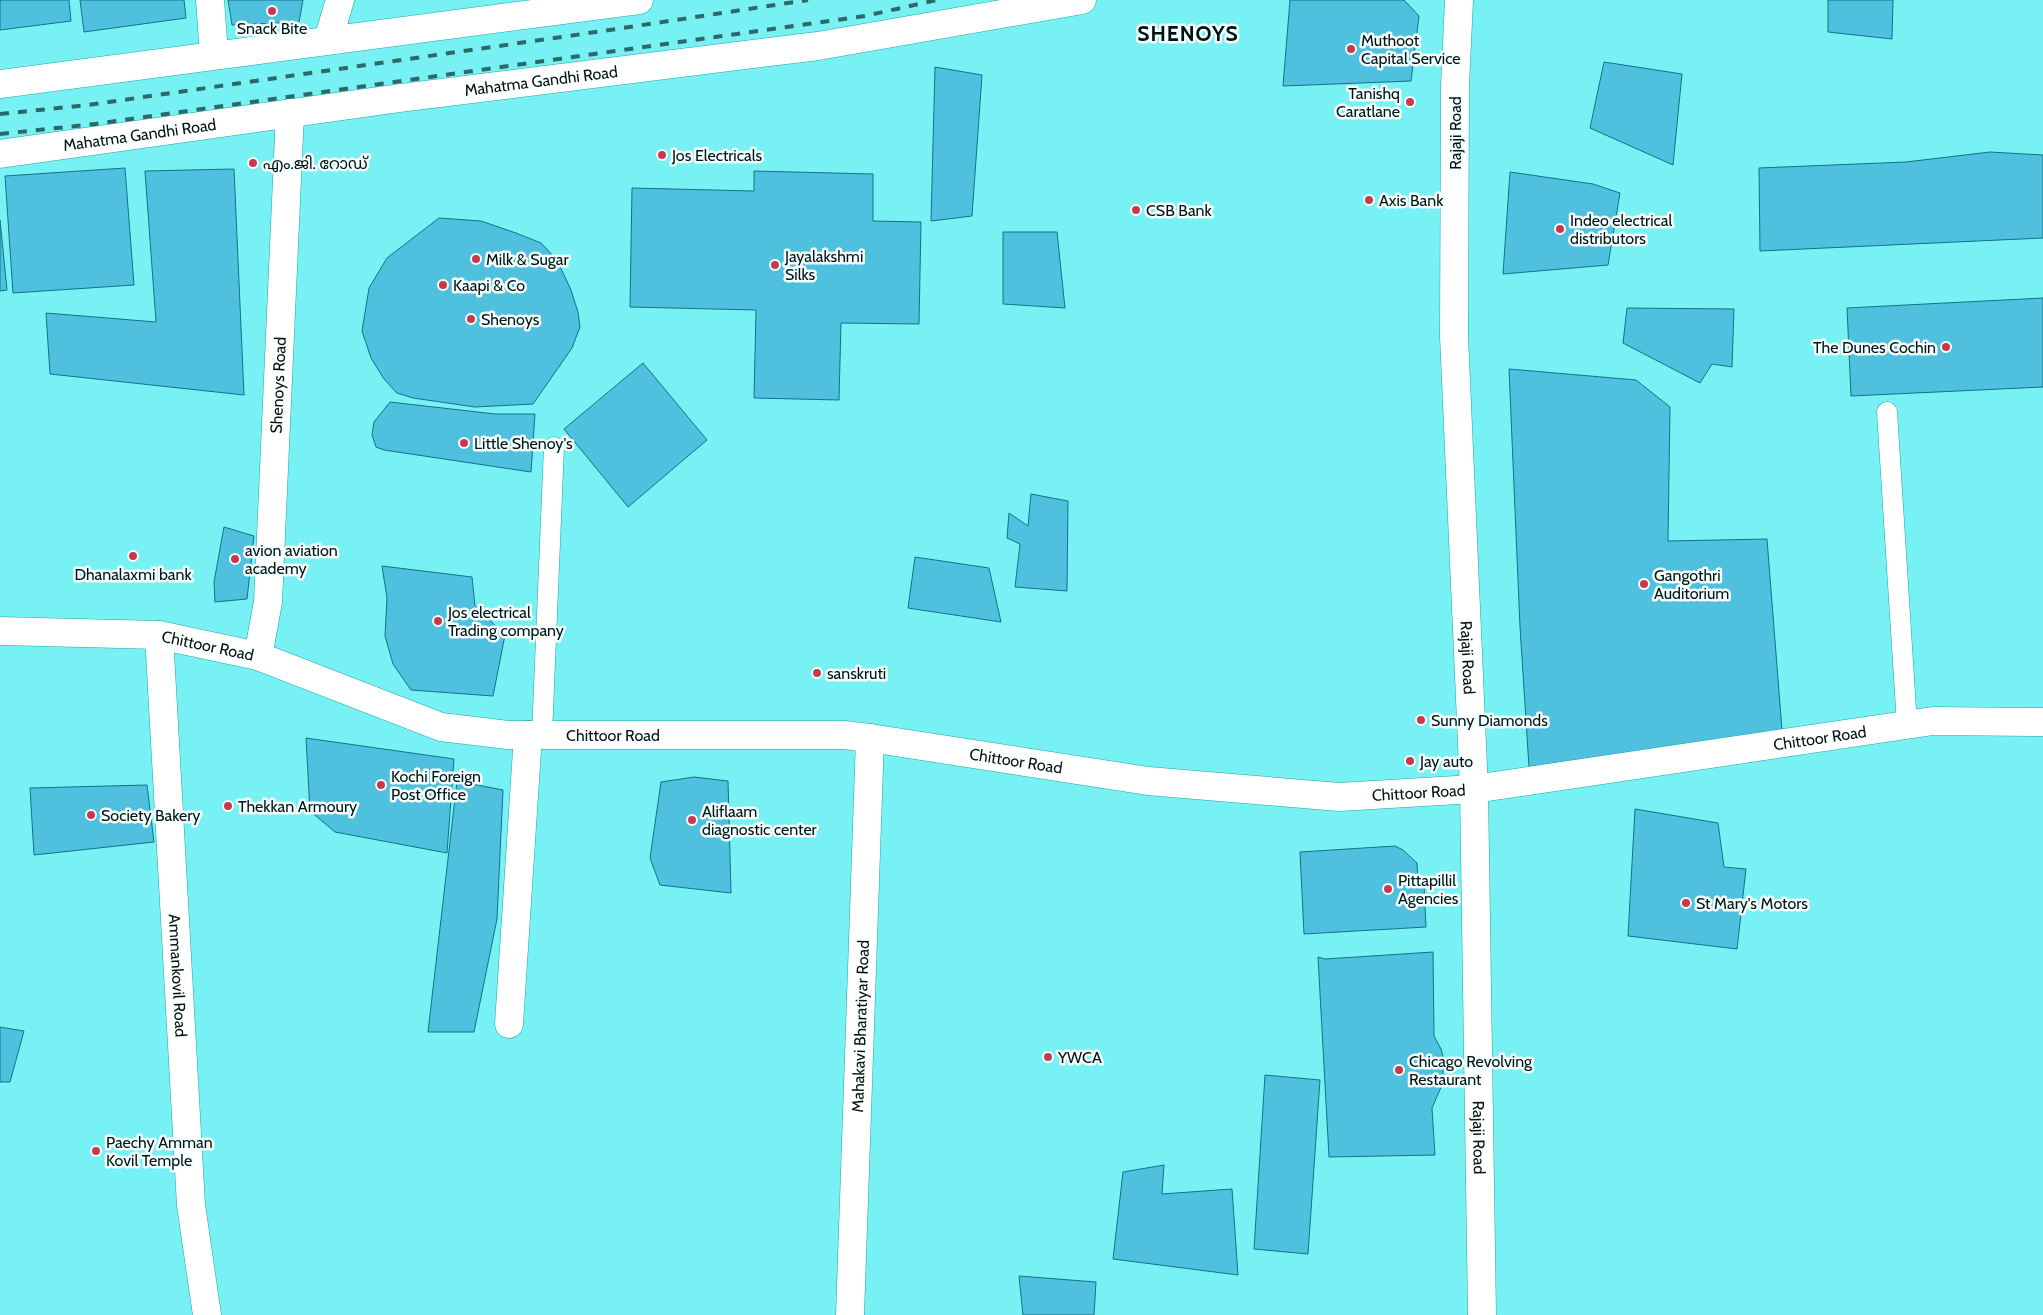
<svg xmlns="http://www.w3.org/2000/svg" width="2043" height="1315" viewBox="0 0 2043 1315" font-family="Cabin,'Noto Sans Malayalam',sans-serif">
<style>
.building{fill:#4fc0dd;stroke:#127287}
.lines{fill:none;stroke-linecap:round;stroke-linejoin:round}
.service-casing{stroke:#19a7ab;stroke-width:21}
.minor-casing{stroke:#19a7ab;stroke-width:29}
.tertiary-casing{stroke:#19a7ab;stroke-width:29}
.secondary-casing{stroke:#19a7ab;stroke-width:29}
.primary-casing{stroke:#19a7ab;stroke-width:29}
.service{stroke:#fff;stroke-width:20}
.minor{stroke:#fff;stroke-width:28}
.tertiary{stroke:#fff;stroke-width:28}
.secondary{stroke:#fff;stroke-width:28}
.primary{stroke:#fff;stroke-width:28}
.rail{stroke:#2e6869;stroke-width:4;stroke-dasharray:9 9;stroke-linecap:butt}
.poi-dot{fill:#c9394c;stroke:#f4fefe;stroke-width:2}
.labels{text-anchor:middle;stroke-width:5;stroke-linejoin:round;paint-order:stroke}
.poi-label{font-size:16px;fill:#001414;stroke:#f4fefe;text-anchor:start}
.street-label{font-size:16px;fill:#001414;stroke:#f4fefe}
.district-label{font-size:21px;font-weight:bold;letter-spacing:1px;fill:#001414;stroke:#f4fefe}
</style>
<rect width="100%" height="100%" fill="#78f1f4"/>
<path class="building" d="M0,0H69L71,21L0,30Z
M80,0H184L186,18L84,32Z
M228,0H303L299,22L232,25Z
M1290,0H1404L1419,16L1411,81L1283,86Z
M1828,0H1893L1892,39L1828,32Z
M1604,62L1682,74L1673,165L1590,128Z
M935,67L982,75L972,216L931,221Z
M1990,152L2043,155V238L1760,251L1759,168L1906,162Z
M125,168L134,285L13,293L5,176Z
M234,169L244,395L50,374L46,313L156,322L145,171Z
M754,171L873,174V221L921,222L919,324L841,323L839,400L754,398L756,310L630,307L632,188L754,191Z
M1510,172L1593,184L1620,193L1608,265L1503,274Z
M439,218L481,221L516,233L541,243L557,260L571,290L578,312L580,327L572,348L533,404L475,407L413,398L397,393L384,379L371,358L362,331L369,288L387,258Z
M0,220L7,290L0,291Z
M1003,232H1057L1065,308L1003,304Z
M2043,298V387L1851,396L1847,308Z
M1627,308L1734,309L1732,367L1712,364L1700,383L1623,343Z
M643,363L707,440L628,507L564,429Z
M1509,369L1636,380L1670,407L1668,541L1767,539L1782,730L1529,767L1520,627Z
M390,402L495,414H535L531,472L384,450L376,447L372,435L374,422Z
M1031,494L1068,501L1067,591L1015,587L1020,544L1007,538L1009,513L1028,526Z
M224,527L254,536L247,599L215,602L214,582Z
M915,557L989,568L1001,622L908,608Z
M382,566L472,577L475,606L505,635L493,696L411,690L393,664L385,636L387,598Z
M306,738L454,759L447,853L335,832L310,811Z
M694,777L728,781L731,893L660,885L650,858L661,782Z
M457,781L503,790L497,919L474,1032H428Z
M147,785L154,842L34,855L30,788Z
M1635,809L1718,823L1724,867L1746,869L1737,949L1628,936Z
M1395,846L1403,850L1417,863L1418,883L1424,882L1426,927L1304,934L1300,852Z
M1433,952L1434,1036L1441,1049L1444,1060L1442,1085L1432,1108L1435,1155L1329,1157L1318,957L1325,959Z
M0,1027L24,1031L10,1082H0Z
M1265,1075L1320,1080L1308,1254L1254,1249Z
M1164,1165L1162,1194L1232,1189L1238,1275L1113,1259L1123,1172Z
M1019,1276L1096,1282L1094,1315H1023Z"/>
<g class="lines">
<g class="service-casing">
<path id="service" d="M1887,412L1907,725
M542,735L554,447"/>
</g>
<g class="minor-casing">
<path id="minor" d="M210,0L214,55
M509,1024L528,735"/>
</g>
<g class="tertiary-casing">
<g id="tertiary">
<path d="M328,40L340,0"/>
<path id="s1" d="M159,635L191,1205L207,1315"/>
<path id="s2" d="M258,656L268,602L290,113"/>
<path id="s3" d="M850,1315L870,738"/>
</g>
</g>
<g class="secondary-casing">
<g id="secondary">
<path id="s4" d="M1459,0L1455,86L1454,336L1474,789L1482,1315"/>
<path id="s5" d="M0,631L159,635L258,656L441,727L508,735H844L870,738L1148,781L1339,797L1474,789L1933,721L2043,722"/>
</g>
</g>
<g class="primary-casing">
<g id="primary">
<path d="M0,84L639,0"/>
<path id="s6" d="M0,154L400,98L818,46L1082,0"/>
</g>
</g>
<use href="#service" class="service"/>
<use href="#minor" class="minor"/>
<use href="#tertiary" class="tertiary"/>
<use href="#secondary" class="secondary"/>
<use href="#primary" class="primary"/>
<path class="rail" d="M0,114L88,105L603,31L808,0
M0,134L95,124L865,16L937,0"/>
</g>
<g class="poi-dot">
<circle cx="272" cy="11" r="5"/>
<circle cx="1351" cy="49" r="5"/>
<circle cx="1410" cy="102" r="5"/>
<circle cx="662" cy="155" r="5"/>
<circle cx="253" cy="163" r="5"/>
<circle cx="1369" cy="200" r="5"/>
<circle cx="1136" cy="210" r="5"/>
<circle cx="1560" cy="229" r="5"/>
<circle cx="476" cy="259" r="5"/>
<circle cx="775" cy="265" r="5"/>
<circle cx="443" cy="285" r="5"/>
<circle cx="471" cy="319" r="5"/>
<circle cx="1946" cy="347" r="5"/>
<circle cx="464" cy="443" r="5"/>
<circle cx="133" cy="556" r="5"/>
<circle cx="235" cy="559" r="5"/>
<circle cx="1644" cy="584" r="5"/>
<circle cx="438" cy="621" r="5"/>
<circle cx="817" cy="673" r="5"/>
<circle cx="1421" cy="720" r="5"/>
<circle cx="1410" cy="761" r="5"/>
<circle cx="381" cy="785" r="5"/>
<circle cx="228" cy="806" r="5"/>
<circle cx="91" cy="815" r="5"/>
<circle cx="692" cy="820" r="5"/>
<circle cx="1388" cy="889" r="5"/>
<circle cx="1686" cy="903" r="5"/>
<circle cx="1048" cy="1057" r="5"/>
<circle cx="1399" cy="1070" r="5"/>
<circle cx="96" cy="1151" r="5"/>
</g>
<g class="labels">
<g class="poi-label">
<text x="272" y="34" text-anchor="middle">Snack Bite</text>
<text x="1361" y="46">Muthoot<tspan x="1361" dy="18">Capital Service</tspan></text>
<text x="1400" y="99" text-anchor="end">Tanishq<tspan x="1400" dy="18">Caratlane</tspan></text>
<text x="672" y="161">Jos Electricals</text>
<text x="263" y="169">എം.ജി. റോഡ്</text>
<text x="1379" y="206">Axis Bank</text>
<text x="1146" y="216">CSB Bank</text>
<text x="1570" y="226">Indeo electrical<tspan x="1570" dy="18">distributors</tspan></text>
<text x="785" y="262">Jayalakshmi<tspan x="785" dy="18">Silks</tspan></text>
<text x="486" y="265">Milk &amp; Sugar</text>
<text x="453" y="291">Kaapi &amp; Co</text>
<text x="481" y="325">Shenoys</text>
<text x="1936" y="353" text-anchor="end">The Dunes Cochin</text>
<text x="474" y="449">Little Shenoy's</text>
<text x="245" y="556">avion aviation<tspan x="245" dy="18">academy</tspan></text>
<text x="133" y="580" text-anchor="middle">Dhanalaxmi bank</text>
<text x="1654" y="581">Gangothri<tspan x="1654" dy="18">Auditorium</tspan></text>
<text x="448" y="618">Jos electrical<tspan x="448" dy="18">Trading company</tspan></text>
<text x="827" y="679">sanskruti</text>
<text x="1431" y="726">Sunny Diamonds</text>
<text x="1420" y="767">Jay auto</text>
<text x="391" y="782">Kochi Foreign<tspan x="391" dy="18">Post Office</tspan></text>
<text x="238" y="812">Thekkan Armoury</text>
<text x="702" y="817">Aliflaam<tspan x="702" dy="18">diagnostic center</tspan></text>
<text x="101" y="821">Society Bakery</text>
<text x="1398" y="886">Pittapillil<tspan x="1398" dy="18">Agencies</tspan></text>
<text x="1696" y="909">St Mary's Motors</text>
<text x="1058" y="1063">YWCA</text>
<text x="1409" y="1067">Chicago Revolving<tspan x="1409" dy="18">Restaurant</tspan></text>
<text x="106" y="1148">Paechy Amman<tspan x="106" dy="18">Kovil Temple</tspan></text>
</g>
<g class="street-label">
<text dy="6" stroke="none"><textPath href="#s6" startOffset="546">Mahatma Gandhi Road</textPath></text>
<text transform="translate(1455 133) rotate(-90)" y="6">Rajaji Road</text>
<text dy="6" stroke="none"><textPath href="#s6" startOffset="141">Mahatma Gandhi Road</textPath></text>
<text dy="6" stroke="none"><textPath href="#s2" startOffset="272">Shenoys Road</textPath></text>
<text dy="6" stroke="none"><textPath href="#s5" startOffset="209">Chittoor Road</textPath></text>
<text dy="6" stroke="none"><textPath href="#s4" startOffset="658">Rajaji Road</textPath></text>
<text dy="6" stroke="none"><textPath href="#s5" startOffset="629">Chittoor Road</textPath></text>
<text dy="6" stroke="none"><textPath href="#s5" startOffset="1844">Chittoor Road</textPath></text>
<text dy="6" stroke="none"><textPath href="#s5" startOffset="1034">Chittoor Road</textPath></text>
<text dy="6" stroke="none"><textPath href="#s5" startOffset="1439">Chittoor Road</textPath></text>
<text dy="6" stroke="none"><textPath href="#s1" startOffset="341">Ammankovil Road</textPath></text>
<text dy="6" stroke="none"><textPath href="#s3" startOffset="289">Mahakavi Bharatiyar Road</textPath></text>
<text dy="6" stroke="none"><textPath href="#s4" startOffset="1138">Rajaji Road</textPath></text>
</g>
<g class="district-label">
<text x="1188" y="41">SHENOYS</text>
</g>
</g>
</svg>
